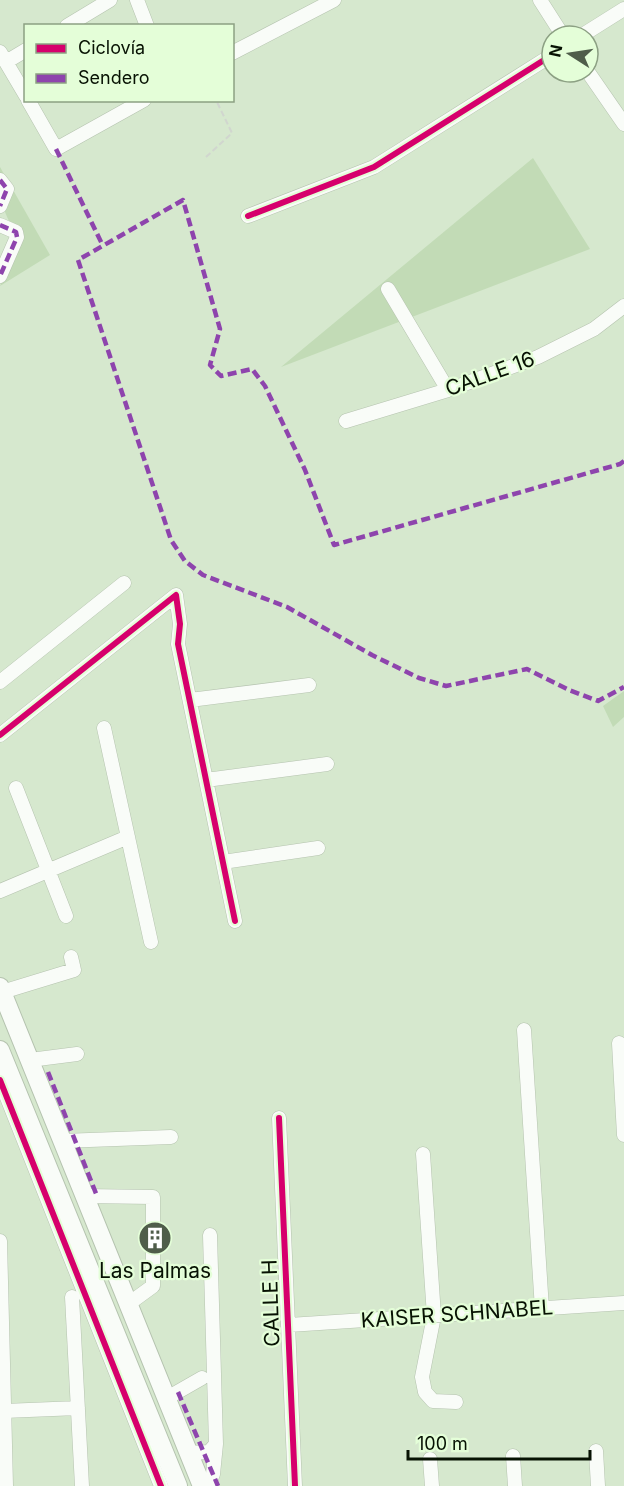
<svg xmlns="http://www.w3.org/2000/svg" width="624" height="1486" viewBox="0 0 624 1486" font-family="Inter,sans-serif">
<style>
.green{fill:#c2dbb6}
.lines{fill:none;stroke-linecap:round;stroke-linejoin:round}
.minor-casing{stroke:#b5c3af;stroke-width:15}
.major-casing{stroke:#b5c3af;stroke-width:20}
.path{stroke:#d1d6cf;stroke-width:2;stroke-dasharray:6 3;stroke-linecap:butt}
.minor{stroke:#f9fcf8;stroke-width:14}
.major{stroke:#f9fcf8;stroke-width:18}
.quiet{stroke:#8e44ad;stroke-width:4.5;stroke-dasharray:9 4.5;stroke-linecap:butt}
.cycleway-casing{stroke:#e4fed8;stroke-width:10}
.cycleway{stroke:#d6006c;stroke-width:6}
.labels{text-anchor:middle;stroke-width:4.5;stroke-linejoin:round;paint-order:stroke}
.street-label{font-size:21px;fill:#071203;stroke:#e4fed8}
.poi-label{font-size:21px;fill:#071203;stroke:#e4fed8}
</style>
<rect width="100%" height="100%" fill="#d6e8ce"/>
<path class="green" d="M533,158L590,249L281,367Z
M0,167L50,255L0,286L22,239C1,215 0,198 0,167Z
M624,691V717L613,727L603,706Z"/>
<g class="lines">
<g class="minor-casing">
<path id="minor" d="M137,0L147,26
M540,0L563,36
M67,26L110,0
M581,36L624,9
M0,52L26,96
M232,53L334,0
M6,62L26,50
M588,72L624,124
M28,100L56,149L144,100
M0,180L7,189L0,206
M248,216L374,167L552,55
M0,225L16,232L17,237L0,276
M388,289L448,390
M346,421L448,390L538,357L594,329L624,306
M0,682L124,583
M190,700L309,685
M104,728L151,942
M0,735L176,595L180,624L178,644L235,921
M206,780L327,764
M16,788L66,916
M223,862L318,848
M0,891L128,837
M2,992L74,970L71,957
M524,1030L542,1309
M619,1043L624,1135
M30,1060L77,1054
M0,1080L161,1486
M279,1118L295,1486
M62,1141L171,1137
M423,1154L434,1316L422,1377L425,1392L433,1401L456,1402
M84,1196L153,1197V1286L127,1305
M0,1241L6,1486
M72,1297L82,1486
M289,1325L624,1303
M167,1398L202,1378
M4,1411L78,1408
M596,1451L598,1486
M189,1453L209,1452L216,1444
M513,1456L515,1486
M430,1459L432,1486
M208,1486L213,1474L216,1444L210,1235"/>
</g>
<g class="major-casing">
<path id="major" d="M0,987L202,1486
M0,1050L178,1486"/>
</g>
<path class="path" d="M206,157L232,133L216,100"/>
<use href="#minor" class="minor"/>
<use href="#major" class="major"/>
<path class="quiet" d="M56,149L103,246
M0,180L7,189L0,206
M0,225L16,232L17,237L0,276
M624,461L620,464L334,545L305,470L265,386L252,369L221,376L210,365L220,329L183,200L78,260L171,540L185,561L203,575L287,607L372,655L419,678L446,686L527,669L569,690L598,701L624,687
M48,1072L97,1196
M178,1392L218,1486"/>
<g class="cycleway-casing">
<path id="cycleway" d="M248,216L374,167L552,55
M0,735L176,595L180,624L178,644L235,921
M0,1080L161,1486
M279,1118L295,1486"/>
</g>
<use href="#cycleway" class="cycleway"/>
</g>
<defs>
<g id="building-disc" transform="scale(1.725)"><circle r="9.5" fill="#4f5d4a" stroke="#e4fed8"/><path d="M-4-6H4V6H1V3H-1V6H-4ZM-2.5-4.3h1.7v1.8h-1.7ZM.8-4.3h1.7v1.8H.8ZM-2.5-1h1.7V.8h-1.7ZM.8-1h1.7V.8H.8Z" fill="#fff"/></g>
</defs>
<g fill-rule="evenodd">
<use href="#building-disc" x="155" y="1238"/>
</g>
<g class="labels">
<g class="street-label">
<text transform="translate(490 374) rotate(-20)" y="7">CALLE 16</text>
<text transform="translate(271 1303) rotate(-92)" y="7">CALLE H</text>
<text transform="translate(457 1314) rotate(-4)" y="7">KAISER SCHNABEL</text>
</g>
<g class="poi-label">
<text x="155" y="1278">Las Palmas</text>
</g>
</g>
<rect x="24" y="24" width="210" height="78" fill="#e4fed8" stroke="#8ca083" stroke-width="1.5"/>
<rect x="36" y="44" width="30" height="9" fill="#d6006c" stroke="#8ca083" stroke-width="1.5"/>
<text x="78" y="54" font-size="18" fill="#071203">Ciclovía</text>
<rect x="36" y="74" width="30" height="9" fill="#8e44ad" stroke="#8ca083" stroke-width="1.5"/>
<text x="78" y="84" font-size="18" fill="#071203">Sendero</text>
<g transform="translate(570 54) rotate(282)"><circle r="28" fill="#e4fed8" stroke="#8ca083" stroke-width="1.5"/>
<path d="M0-4.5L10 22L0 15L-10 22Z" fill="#4f5d4a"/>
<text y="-9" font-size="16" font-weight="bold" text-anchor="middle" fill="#071203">N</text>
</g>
<path d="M408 1450v9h182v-9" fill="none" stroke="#071203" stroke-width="3"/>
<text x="417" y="1450" font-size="18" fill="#071203" stroke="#e4fed8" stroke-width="4.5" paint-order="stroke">100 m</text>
</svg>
